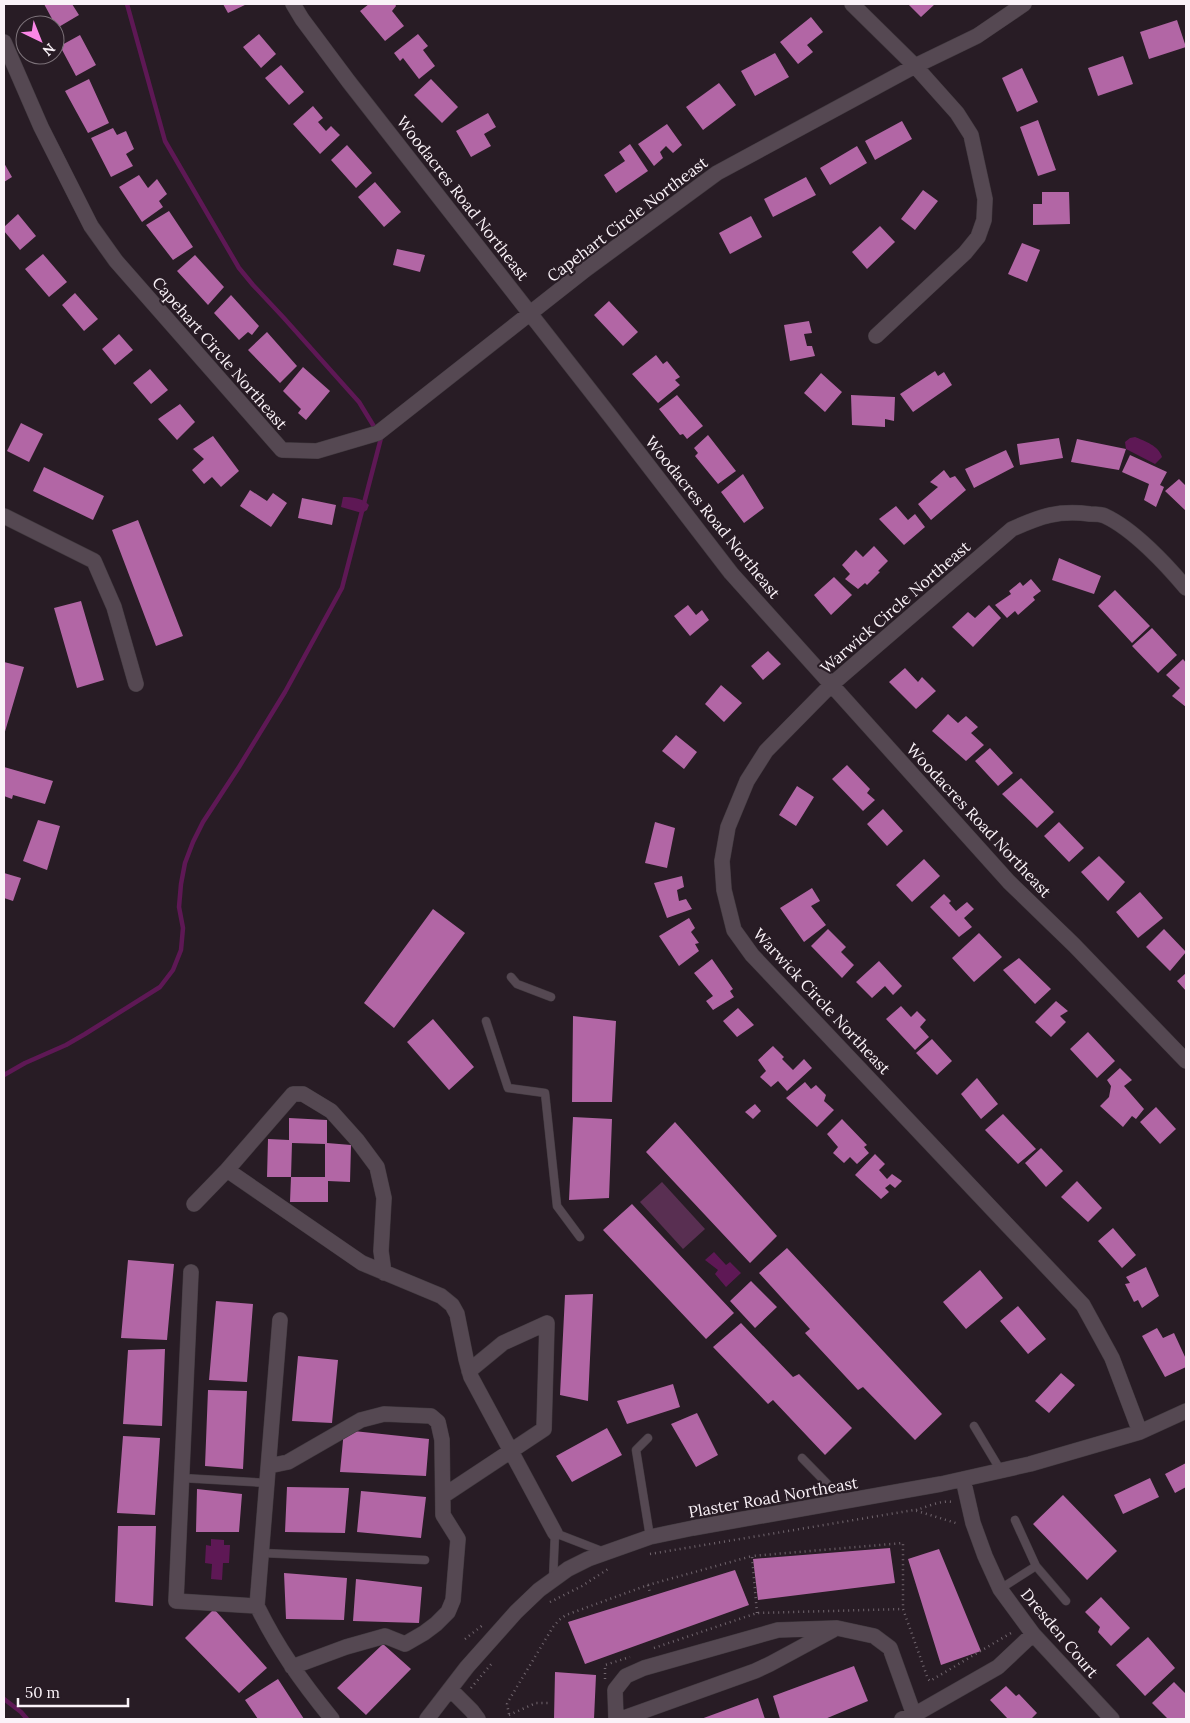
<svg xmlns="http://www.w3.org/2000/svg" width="1190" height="1723" viewBox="0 0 1190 1723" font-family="Lora,serif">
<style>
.green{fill:#592f52}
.water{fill:#5e1855}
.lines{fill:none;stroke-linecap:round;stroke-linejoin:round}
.stream{stroke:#5e1855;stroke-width:4.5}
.building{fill:#b266a5;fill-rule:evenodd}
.lane-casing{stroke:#433b41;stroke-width:9}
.street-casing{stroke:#433b41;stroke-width:16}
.path{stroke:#71666e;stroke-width:2.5;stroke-dasharray:1 4;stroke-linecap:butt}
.lane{stroke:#554852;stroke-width:8}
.street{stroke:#554852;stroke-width:15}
.labels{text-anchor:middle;stroke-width:4.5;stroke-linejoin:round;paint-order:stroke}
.street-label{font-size:16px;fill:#faf2f8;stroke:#281c25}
</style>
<rect width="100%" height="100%" fill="#281c25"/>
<path class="green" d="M662,1182L705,1229L683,1249L640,1202Z"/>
<path class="water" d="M1135,437C1145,441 1159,446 1162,457L1155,464L1126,449L1125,442L1130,438Z
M343,497C352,497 363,498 369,505L367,510L362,513L341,507Z
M714,1252L726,1265L730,1262L741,1273L726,1287L715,1274L718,1270L705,1260Z
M211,1539L224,1540V1545H230L229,1563H223L222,1580L211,1579L212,1564L205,1563L206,1545L211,1546Z"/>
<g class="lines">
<path class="stream" d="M4,1075L25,1063L66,1045L85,1034L160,987L173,970L181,950L183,928L179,907L181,884L185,863L193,842L203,822L239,767L285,692L342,588L381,438L359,402L283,317L253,285L239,268L165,141L127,4
M4,1699L21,1712L27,1719"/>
</g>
<path class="building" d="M44,4H72L79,15L57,28Z
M223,4H247L228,13Z
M369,4H395L396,6L392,11L404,26L385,41L360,11Z
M908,4H935L921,17Z
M811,17L823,32L807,45L813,52L798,64L780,42Z
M1177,20L1186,47L1149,59L1140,32Z
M259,34L276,54L261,68L243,47Z
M418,34L428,46L423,50L435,66L419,79L403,58L400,61L394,53Z
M80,35L96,65L76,76L60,46Z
M775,53L789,77L755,96L741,71Z
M1123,56L1133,84L1098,96L1088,68Z
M281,65L304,92L289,105L265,78Z
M1022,68L1038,102L1017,112L1002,78Z
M89,79L109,123L88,133L65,91Z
M431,79L458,107L442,123L414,95Z
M719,83L736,105L703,130L686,107Z
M313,106L323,118L318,122L326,131L331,126L340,135L320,154L293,124Z
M488,113L496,127L484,134L491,146L471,157L456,131Z
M1038,120L1056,170L1038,176L1020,127Z
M902,121L912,139L875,160L865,141Z
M667,124L682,145L673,153L666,146L660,152L663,158L654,166L638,144Z
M113,128L117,135L126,131L134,149L126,154L133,166L111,177L91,138Z
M630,144L648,171L616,193L604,175L625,161L619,152Z
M347,145L372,173L356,188L331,160Z
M857,146L867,163L830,185L820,168Z
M4,163L12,177L4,182Z
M139,175L148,188L157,179L167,194L159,201L163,207L142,222L119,187Z
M806,177L816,195L773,217L764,199Z
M375,182L401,212L384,227L358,197Z
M923,190L938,201L915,230L901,219Z
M1042,192H1069L1070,224L1033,225V204H1042Z
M169,211L193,247L173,260L146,225Z
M18,214L36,236L20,250L4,231V227Z
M751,216L762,237L730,254L719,233Z
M880,226L895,242L867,269L852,252Z
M1022,243L1040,250L1027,282L1008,274Z
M397,249L425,255L420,272L393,265Z
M43,254L67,282L49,297L25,269Z
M195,255L224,287L208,305L177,271Z
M75,293L98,319L84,331L62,305Z
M231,295L259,326L252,335L248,332L239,340L214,313Z
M609,301L638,332L623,346L594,315Z
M809,321L812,333L804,334L807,346H812L815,356L790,361L784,325Z
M267,332L297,366L280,383L248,350Z
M119,334L133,350L115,365L102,349Z
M656,355L663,364L667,361L680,377L675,380L680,385L658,403L632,374Z
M303,367L330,391L306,420L298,413L301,409L283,391Z
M150,369L168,390L151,404L133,383Z
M935,371L938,376L944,372L952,385L913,412L900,394Z
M821,373L842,392L825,412L804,393Z
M677,395L703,426L687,439L683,434L680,435L659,409Z
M851,395L895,397L894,421L885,419V427L852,425Z
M180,404L195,422L177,440L158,419Z
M21,423L43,434L29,462L7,451Z
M708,435L736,471L718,484L695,456L698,453L694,448Z
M213,436L239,471L221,487L212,477L204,484L192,470L204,459L193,449Z
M1059,438L1063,458L1020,465L1017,444Z
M1077,439L1126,449L1119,470L1071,462Z
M1006,450L1014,467L974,488L965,469Z
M1130,455L1167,472L1160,485L1164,487L1156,507L1144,500L1149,484L1122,472Z
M44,467L104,496L93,520L33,491Z
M944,470L950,478L955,476L966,490L931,520L918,504L938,487L930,482Z
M743,474L764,508L744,523L721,492Z
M1179,479L1186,486V511L1165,491Z
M250,490L267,501L273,493L287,503L271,527L240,506Z
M302,498L336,505L332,525L298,518Z
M896,506L908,520L915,514L925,527L904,545L879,519Z
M138,520L183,636L156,646L112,530Z
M874,546L888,561L878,571L880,572L867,585L865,583L858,589L845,579L850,574L842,565L856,550L863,557Z
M1059,558L1101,576L1094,594L1052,580Z
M834,577L852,595L831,615L814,595Z
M1031,579L1041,591L1033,597L1035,600L1018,615L1015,611L1007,618L995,605L1011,594L1009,591L1020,582L1023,586Z
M1115,590L1150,626L1132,643L1098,606Z
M81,601L104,680L77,688L54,608Z
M688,605L696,615L702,610L709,620L690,636L674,616Z
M989,605L1001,618L973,647L952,627L968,612L975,618Z
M1152,628L1177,655L1158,673L1132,646Z
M768,651L781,664L763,680L751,666Z
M1183,659L1186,663V707L1172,696L1180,688L1166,675Z
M4,662L24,667L4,735Z
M905,668L918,682L922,677L936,691L916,709L889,682Z
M721,685L742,703L724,722L705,704Z
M948,714L958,723L966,716L978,727L971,733L984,745L966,761L932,731Z
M676,735L697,752L684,769L662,751Z
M990,748L1013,773L998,786L975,761Z
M847,765L870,789L867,793L875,800L863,811L832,779Z
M4,767L53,781L45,804L13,795L12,799L4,796Z
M1021,778L1054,812L1037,828L1002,794Z
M797,786L814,797L796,826L779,815Z
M883,809L903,831L887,846L867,824Z
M38,820L60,826L47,870L23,861Z
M655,822L675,828L667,868L645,863Z
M1059,822L1084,848L1069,862L1044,836Z
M1099,856L1125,882L1108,901L1081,872Z
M924,859L940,876L912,902L896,885Z
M4,873L21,878L13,901L4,898Z
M682,876L684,887L677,890L679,901L686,899L692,909L667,918L654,883Z
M812,888L820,901L811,906L826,925L804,942L780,908Z
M1140,892L1163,918L1138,938L1116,912Z
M944,894L951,901L949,903L956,911L967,902L974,909L964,918L972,927L959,937L930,907Z
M433,909L465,933L394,1028L364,1003Z
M689,918L695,928L691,932L699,943L695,944L699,951L679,966L659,936Z
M828,929L846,947L841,952L854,965L842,978L811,946Z
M1164,929L1186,952L1170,971L1146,947Z
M979,933L1002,957L974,982L952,958Z
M1019,958L1051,989L1035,1004L1003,970Z
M712,959L733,989L730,991L734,997L713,1010L706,1001L713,996L694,973Z
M879,961L902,986L893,995L885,986L872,998L856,982Z
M1186,973V991L1177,981Z
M1056,1001L1068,1011L1060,1016L1066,1022L1051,1037L1035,1022Z
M901,1006L911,1017L917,1011L926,1020L920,1027L929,1037L915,1050L886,1019Z
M738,1008L754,1025L737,1037L723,1021Z
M573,1016L616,1021L612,1102H572Z
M433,1019L474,1067L449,1090L407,1042Z
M1088,1032L1115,1061L1097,1078L1070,1049Z
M932,1039L952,1061L937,1075L916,1053Z
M773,1046L784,1057L782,1059L793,1070L804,1059L812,1068L787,1091L778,1081L771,1087L760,1077L766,1071L758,1060Z
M1120,1068L1132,1080L1124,1086L1144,1109L1136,1119L1132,1116L1123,1127L1100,1106L1109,1097L1111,1086L1107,1080Z
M977,1078L998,1104L981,1119L961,1094Z
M805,1082L811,1089L816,1085L826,1095L824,1101L834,1110L817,1127L786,1098Z
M755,1104L761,1111L753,1119L745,1112Z
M1156,1107L1176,1129L1160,1144L1140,1122Z
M1003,1114L1036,1149L1018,1164L985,1130Z
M573,1117L612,1119L609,1198L569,1200Z
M289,1118L327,1120V1143L351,1145L350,1182L328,1181V1202H290L291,1177H267L268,1139L289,1140ZM292,1143L325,1144V1177H291Z
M842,1119L867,1145L864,1147L869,1153L857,1164L850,1157L844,1163L833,1153L838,1147L827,1134Z
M675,1122L777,1236L750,1263L646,1152Z
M1041,1148L1063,1171L1046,1187L1025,1163Z
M875,1154L885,1164L879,1170L887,1179L892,1174L902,1181L895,1188L890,1184L885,1188L889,1192L881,1199L855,1175Z
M1077,1181L1102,1208L1088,1222L1061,1197Z
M632,1204L734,1313L706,1339L603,1230Z
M1113,1228L1136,1255L1122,1268L1098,1241Z
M787,1248L942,1414L915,1440L863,1387L858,1390L805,1333L810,1329L759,1273Z
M128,1260L174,1264L167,1340L121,1338Z
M1146,1267L1159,1296L1142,1308L1138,1300L1134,1302L1125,1284L1130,1283L1126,1277Z
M980,1270L1003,1298L966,1329L943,1302Z
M751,1281L777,1307L755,1328L730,1301Z
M593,1294L588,1401L560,1395L565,1295Z
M216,1301L253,1304L247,1382L209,1380Z
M1018,1306L1046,1339L1028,1354L1000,1321Z
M741,1323L793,1377L799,1374L852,1428L825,1455L773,1400L768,1404L713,1347Z
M1157,1328L1163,1338L1174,1333L1186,1359V1367L1165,1377L1142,1336Z
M165,1349L162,1426L123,1424L128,1350Z
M298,1356L338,1360L332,1423L292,1421Z
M1061,1373L1075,1385L1049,1413L1035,1401Z
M673,1384L680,1407L627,1424L617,1401Z
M208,1390L247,1391L243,1469L205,1466Z
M697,1413L718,1455L696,1467L671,1424Z
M607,1428L622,1455L572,1482L556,1456Z
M344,1430L429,1439L426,1476L340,1472Z
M123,1436L160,1438L155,1515L117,1513Z
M1186,1463V1487L1175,1493L1165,1474Z
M1150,1478L1159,1497L1123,1514L1114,1495Z
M287,1487L349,1488L345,1533L285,1532Z
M197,1489L242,1494L239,1532H196Z
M361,1491L426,1497L421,1538L357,1532Z
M1063,1495L1117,1551L1087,1580L1033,1524Z
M118,1526H156L153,1606L115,1602Z
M890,1548L895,1583L758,1600L753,1559Z
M939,1549L981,1651L941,1665L908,1559Z
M735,1570L749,1605L585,1664L568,1622Z
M284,1573L347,1578L344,1620L286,1619Z
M356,1579L422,1587L419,1623L353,1621Z
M1101,1597L1130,1628L1111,1646L1098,1632L1100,1627L1085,1612Z
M214,1609L267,1668L239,1693L185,1638Z
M1148,1637L1175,1668L1145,1696L1116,1665Z
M383,1644L411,1669L366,1715L337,1688Z
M854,1666L868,1701L825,1719H780L773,1696Z
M555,1672L596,1675L594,1719H554Z
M278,1679L304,1719H258L245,1700Z
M1174,1682L1186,1694V1719L1173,1718L1168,1719L1152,1703Z
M1006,1686L1016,1696L1019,1694L1037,1713L1031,1719H1008L990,1700Z
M758,1698L765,1719H701Z"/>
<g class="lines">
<g class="lane-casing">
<path id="lane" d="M511,977L517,984L551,997
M486,1021L508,1088L545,1093L557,1206L580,1237
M974,1426L1001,1471
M648,1438L636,1450L650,1537
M802,1458L844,1501
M182,1478L267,1483
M1015,1520L1036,1566L1066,1601
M262,1553L425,1560
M553,1580L555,1533L604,1552
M1000,1589L1036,1566"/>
</g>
<g class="street-casing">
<path id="street" d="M293,4L302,19L349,82L611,417L731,573L1009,882L1074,945L1186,1061
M852,4L915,66L957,113L971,135L985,199L984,220L978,237L965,253L876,336
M4,42L41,127L91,226L116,261L282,450L317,451L378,433L585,270L717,173L915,66L977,36L1024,4
M4,516L94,561L114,607L136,684
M227,1170L362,1263L441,1296L452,1305L457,1314L466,1359L471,1377L555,1533
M194,1204L227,1170L293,1094H303L331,1111L357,1140L377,1167L384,1198L381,1251L384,1273
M191,1272L176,1601L257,1606
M280,1320L257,1606C278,1649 302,1682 332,1719
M1140,1432L1112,1358L1083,1305L752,955L734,930L724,890L722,861L728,827L747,781L766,751L831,685L1012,529C1041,516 1058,510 1090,514C1095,514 1101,514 1105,516C1133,529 1166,564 1186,588
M269,1466L288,1462L361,1420L384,1414L431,1416L438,1422L442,1440L443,1515L458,1539L453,1600L448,1612L436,1624L424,1633L405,1644L385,1636L346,1647L292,1667
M963,1479L973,1523L985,1556L1000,1589L1033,1634L1112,1719
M443,1496L544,1429L547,1323L503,1343L469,1371
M450,1689L472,1711L478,1719
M427,1719L467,1667L516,1612L539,1590L568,1569L588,1559L650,1537L693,1528L941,1484L1030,1464L1140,1432L1186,1411
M616,1719L615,1690L626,1676L644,1668L778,1630L837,1628L874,1636L890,1648L914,1715
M621,1719L755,1671L770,1664L833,1630
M902,1719L914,1715L998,1667L1033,1634"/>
</g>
<path class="path" d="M916,1510C927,1507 941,1500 952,1502L953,1503
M650,1554L914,1510L959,1524
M648,1585L650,1593
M550,1602L582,1586L608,1569
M757,1613L752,1556L903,1543V1609
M465,1639L483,1625
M654,1648L757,1613L903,1609L928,1679L930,1681L1011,1633
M605,1679V1665L630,1657
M471,1688L493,1662
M509,1715L536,1703H549
M510,1719L507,1704L509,1700L553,1627L559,1620L566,1615L648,1585L752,1556"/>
<use href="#lane" class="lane"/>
<use href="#street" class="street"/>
</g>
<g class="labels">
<g class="street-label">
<text transform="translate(463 198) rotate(52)" y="6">Woodacres Road Northeast</text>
<text transform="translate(627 219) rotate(-37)" y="6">Capehart Circle Northeast</text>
<text transform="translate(220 353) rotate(49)" y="6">Capehart Circle Northeast</text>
<text transform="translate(713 517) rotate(51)" y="6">Woodacres Road Northeast</text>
<text transform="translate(895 607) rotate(-41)" y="6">Warwick Circle Northeast</text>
<text transform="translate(979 820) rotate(47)" y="6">Woodacres Road Northeast</text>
<text transform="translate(822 1001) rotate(47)" y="6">Warwick Circle Northeast</text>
<text transform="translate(773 1497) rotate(-10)" y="6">Plaster Road Northeast</text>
<text transform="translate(1060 1633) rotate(50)" y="6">Dresden Court</text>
</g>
</g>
<rect width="1190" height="1723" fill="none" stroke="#faf2f8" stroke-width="10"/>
<g transform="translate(40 40) rotate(137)"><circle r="24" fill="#281c25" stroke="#7c7279"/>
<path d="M0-4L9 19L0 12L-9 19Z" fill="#fa87e7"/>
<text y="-8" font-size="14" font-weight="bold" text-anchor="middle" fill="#faf2f8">N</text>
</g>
<path d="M18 1698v8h110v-8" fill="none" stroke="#faf2f8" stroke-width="2.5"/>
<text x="25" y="1698" font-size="15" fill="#faf2f8" stroke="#281c25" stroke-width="4" paint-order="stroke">50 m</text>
</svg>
